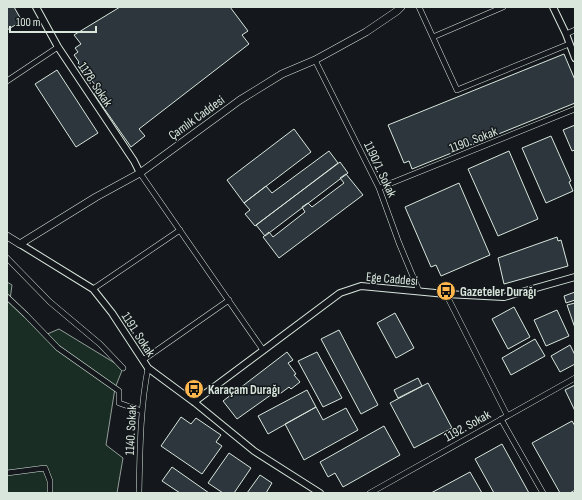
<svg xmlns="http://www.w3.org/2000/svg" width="582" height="500" viewBox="0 0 582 500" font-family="'Sofia Sans Condensed',sans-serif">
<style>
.green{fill:#1a2d24;stroke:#939e99}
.building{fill:#2c363c;stroke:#d8e6dc}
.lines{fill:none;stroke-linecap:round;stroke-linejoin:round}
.minor-casing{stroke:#d8e6dc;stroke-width:6}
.tertiary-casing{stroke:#d8e6dc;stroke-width:8}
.secondary-casing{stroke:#d8e6dc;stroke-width:8}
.minor{stroke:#14181c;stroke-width:5}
.tertiary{stroke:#14181c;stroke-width:6}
.secondary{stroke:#14181c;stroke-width:7}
.labels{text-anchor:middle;stroke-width:3;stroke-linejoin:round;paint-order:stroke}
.street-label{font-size:13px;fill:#d8e6dc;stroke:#14181c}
.poi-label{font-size:13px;font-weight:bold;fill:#d8e6dc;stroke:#14181c;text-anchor:start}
</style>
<rect width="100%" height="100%" fill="#14181c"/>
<path class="green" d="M7,282L12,285L10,300L45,335L59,329L123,368L115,388L106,445L123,458L117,493H7Z"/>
<path class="building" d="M7,7H14L22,21L7,30Z
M120,7H230L248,31L242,35L249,44L139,129L145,136L131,147L94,94L99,90L78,63L79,62L74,55L78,52L75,48L81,44L74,35Z
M564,54L575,80V103L412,169L409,161L404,163L388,125Z
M57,70L98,133L76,147L35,84Z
M575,125V150L572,151L563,130Z
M294,129L311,152L244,203L227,180Z
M551,136L571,181L569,182L573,191L546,203L522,148Z
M329,151L338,163L255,226L245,214L250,210L244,203L266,186L272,193Z
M509,151L538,219L498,236L468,169Z
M340,162L348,173L265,236L256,225Z
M346,174L363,195L279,258L263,237L269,232L273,237L305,212L302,207L308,203L312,207L344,183L340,178Z
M459,183L490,255L441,276L436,265L431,267L405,207Z
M557,237L558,241L561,240L568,266L504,284L498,258Z
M575,292V300L566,303L564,296Z
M575,303V328L567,305Z
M514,307L530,337L508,349L492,319Z
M557,310L569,336L546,346L534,320Z
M395,313L414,348L396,358L377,323Z
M339,330L378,405L361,414L321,339Z
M535,339L545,356L511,375L502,358Z
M570,345L575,355V364L560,372L551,356Z
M287,352L293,360L288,363L296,374L294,375L300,382L291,389L289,387L277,396L275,392L237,419L223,401Z
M317,352L342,398L323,407L298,361Z
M418,378L422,386L398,398L394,390Z
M428,383L452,428L414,448L390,403Z
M575,385V411L565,390Z
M307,390L316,407L268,434L258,416Z
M316,407L323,420L346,408L358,430L304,460L285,424Z
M181,417L191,424L196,418L221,435L216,442L222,446L202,474L161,446Z
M572,421L575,426V490L570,493H560L532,443Z
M384,426L400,455L343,487L335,473L328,477L320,462Z
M502,444L529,493H494L475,459Z
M229,453L251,468L234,493H223L208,483Z
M172,467L209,493H180L162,481Z
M470,472L482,493H431Z
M260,475L272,483L266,493H247Z"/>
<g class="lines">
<g class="minor-casing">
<path id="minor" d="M419,7L457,90L569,44
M566,34L575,30
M433,37L503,7
M315,60L379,188L399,243L419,291
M7,81L58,47
M140,173L263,350
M379,188L575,109
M7,258L50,302L100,344L123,368
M93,289L180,230
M446,294L507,415
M7,297L26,315L58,348L119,391V403L142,411
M143,360L229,300
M501,419L543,493
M7,473L45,468L50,481V493
M139,493C140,451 140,409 148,368
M370,493L575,378"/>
</g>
<g class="tertiary-casing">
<path id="tertiary" d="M36,7L58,47L134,161L140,173
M553,7L566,34L575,58
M20,244L93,289L112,313L148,368L194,402L254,451L320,493
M194,402L340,293L361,286L446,294L504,297L575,277"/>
</g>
<g class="secondary-casing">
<path id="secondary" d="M7,236L20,244L96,197L140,173L240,100L282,74L315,60L366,32L397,11L401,7"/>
</g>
<use href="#minor" class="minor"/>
<use href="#tertiary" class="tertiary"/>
<use href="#secondary" class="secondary"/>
</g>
<defs>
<g id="bus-disc" transform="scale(1)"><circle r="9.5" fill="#ffb74d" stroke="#14181c"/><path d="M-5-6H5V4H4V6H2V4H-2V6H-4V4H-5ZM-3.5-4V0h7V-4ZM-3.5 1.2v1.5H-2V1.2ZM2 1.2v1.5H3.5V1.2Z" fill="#111"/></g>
</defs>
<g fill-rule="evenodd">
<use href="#bus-disc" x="446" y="291"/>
<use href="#bus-disc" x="194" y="389"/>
</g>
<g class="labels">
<g class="street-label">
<text transform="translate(96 84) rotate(56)" y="5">1178. Sokak</text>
<text transform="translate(196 117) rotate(-36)" y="5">Çamlık Caddesi</text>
<text transform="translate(473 139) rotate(-21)" y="5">1190. Sokak</text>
<text transform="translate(381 169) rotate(65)" y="5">1190/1. Sokak</text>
<text transform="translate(392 278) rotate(5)" y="5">Ege Caddesi</text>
<text transform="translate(139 334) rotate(57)" y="5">1191. Sokak</text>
<text transform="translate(467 425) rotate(-29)" y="5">1192. Sokak</text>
<text transform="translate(130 430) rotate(-87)" y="5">1140. Sokak</text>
</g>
<g class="poi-label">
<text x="460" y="296">Gazeteler Durağı</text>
<text x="208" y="394">Karaçam Durağı</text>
</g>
</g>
<rect width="582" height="500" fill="none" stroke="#d8e6dc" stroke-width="16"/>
<path d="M10 26v6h86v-6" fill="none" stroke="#d8e6dc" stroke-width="2"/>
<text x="16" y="26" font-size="12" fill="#d8e6dc" stroke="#14181c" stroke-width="3" paint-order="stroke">100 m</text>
</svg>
